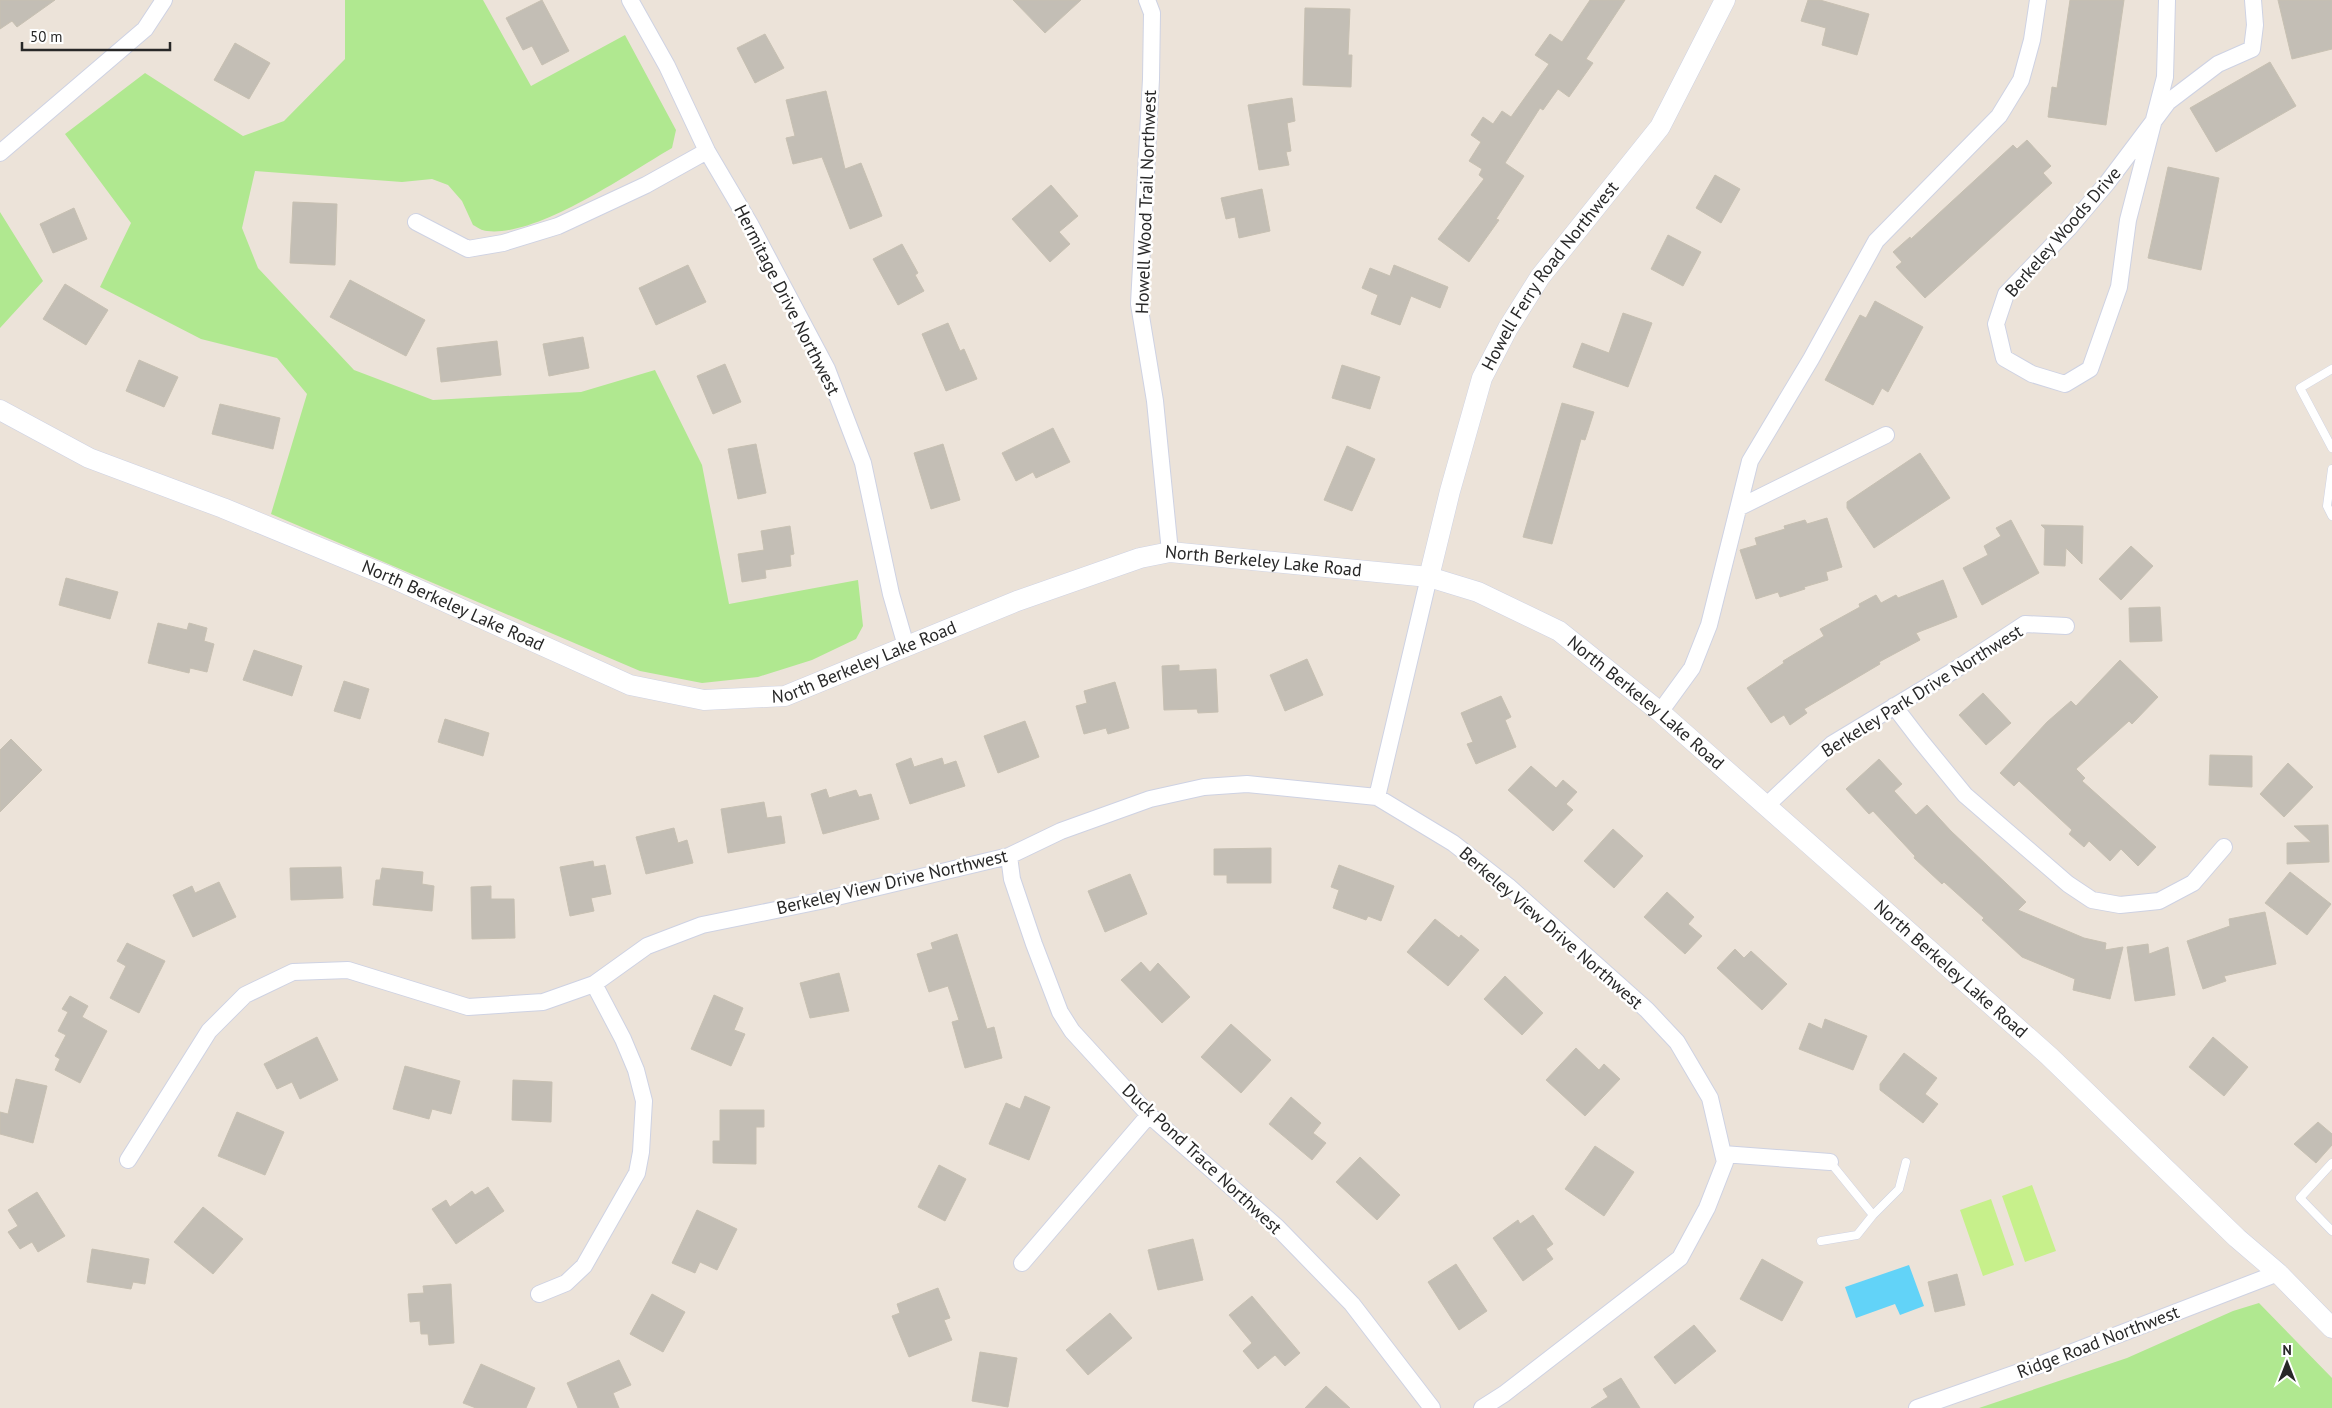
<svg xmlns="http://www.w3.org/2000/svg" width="2332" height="1408" viewBox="0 0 2332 1408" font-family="'PT Sans',sans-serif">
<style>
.green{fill:#b0e890}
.pitch{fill:#c7f08b}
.water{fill:#62d3f8}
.building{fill:#c3beb5;stroke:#c7c0b2}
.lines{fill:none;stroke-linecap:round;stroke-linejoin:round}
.service-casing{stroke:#ced2e3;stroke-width:9}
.minor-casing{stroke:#ced2e3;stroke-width:18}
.tertiary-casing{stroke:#ced2e3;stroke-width:21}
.service{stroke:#fff;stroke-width:8}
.minor{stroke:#fff;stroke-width:16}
.tertiary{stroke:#fff;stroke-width:20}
.labels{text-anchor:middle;stroke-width:5;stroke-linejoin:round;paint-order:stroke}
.street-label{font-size:18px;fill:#282828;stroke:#fff}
</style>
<rect width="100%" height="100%" fill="#ece3d9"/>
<path class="green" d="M345,0H483L531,86L625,35L676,130L672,148C627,174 538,237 487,231C482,231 477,227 473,225L462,201L448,185L432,179L402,182L255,171L242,228L258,268L354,370L433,400L581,392L655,370L702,465L729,604L858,580L863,626L856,639L812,660L758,677L702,683L640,671L271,514L307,394L277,358L201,339L100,287L131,223L65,134L145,73L243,136L284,121L345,59Z
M0,212L43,281L0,328Z
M2259,1303L2332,1378V1408H1979L2127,1358L2233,1311Z"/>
<path class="pitch" d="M2032,1185L2056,1251L2025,1262L2002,1196Z
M1991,1199L2014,1265L1983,1276L1960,1210Z"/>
<path class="water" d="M1909,1265L1924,1306L1900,1315L1895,1304L1856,1318L1845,1287Z"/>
<path class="building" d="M0,0H55L17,27L12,21L0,29Z
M542,0L569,51L542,65L532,46L523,50L506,18Z
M1013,0H1081L1045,33Z
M1590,0H1625L1586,59L1593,63L1569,97L1558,89L1543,110L1540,108L1505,163L1524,176L1496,219L1499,220L1469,262L1438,239L1484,179L1479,175L1482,169L1469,161L1481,142L1471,135L1483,117L1493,124L1502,111L1511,117L1549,64L1535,55L1550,34L1562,42Z
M1808,0H1820L1869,14L1857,55L1822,45L1826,28L1801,21Z
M2070,0H2124L2106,125L2048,117L2052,87L2057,88Z
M2278,0H2332V49L2292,59Z
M1305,8L1350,9L1348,55H1352L1351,87L1303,85Z
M765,34L784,68L755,83L737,48Z
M235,43L270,63L249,99L214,80Z
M2270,62L2296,106L2216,152L2190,108Z
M826,91L845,169L861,163L882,216L850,229L822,157L793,164L786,138L795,136L786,100Z
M1292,98L1295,121L1287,123L1291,151L1286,152L1289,165L1259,170L1248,105Z
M2027,140L2051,166L2043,173L2052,183L1925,298L1896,267L1902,262L1893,252L1910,237L1911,239L2013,145L2017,149Z
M2168,167L2219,178L2201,270L2148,258Z
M1715,175L1740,189L1721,223L1696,208Z
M1051,185L1078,216L1059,232L1070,244L1050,262L1012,219Z
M1262,189L1270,231L1239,238L1235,217L1226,219L1221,198Z
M293,202L337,204L335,265L290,263Z
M74,208L87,239L53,253L40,224Z
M1668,235L1701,252L1683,286L1651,269Z
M902,244L918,273L915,275L924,291L898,305L873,259Z
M688,265L706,302L656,325L639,288Z
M1394,265L1448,287L1440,308L1411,296L1400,325L1371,314L1378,295L1362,288L1370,268L1390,276Z
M350,280L425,320L406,356L330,317Z
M65,284L108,310L86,345L43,319Z
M1875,301L1923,327L1888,392L1882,388L1873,405L1825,380L1860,315L1866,318Z
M1623,313L1652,323L1628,387L1573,367L1582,343L1609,353Z
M948,323L960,351L964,349L977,379L946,391L922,334Z
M583,337L589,368L549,376L543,344Z
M497,341L501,375L441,382L437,348Z
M139,360L178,377L164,407L126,391Z
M725,364L741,402L713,414L697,376Z
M1342,365L1380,377L1370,409L1332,398Z
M1562,403L1594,412L1585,440L1581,439L1552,544L1523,537Z
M220,404L280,418L273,449L212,434Z
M1053,428L1070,462L1036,478L1033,472L1016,481L1002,453Z
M756,444L766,493L738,499L728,449Z
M943,444L960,500L931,509L914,453Z
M1347,446L1375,459L1352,511L1324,500Z
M1920,453L1950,498L1874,548L1847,508V502Z
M1827,518L1842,567L1826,572L1828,580L1804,587L1805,589L1780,597L1778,592L1756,599L1740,550L1757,545L1755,538L1785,529L1784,526L1805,520L1807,524Z
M2011,520L2039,573L1982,605L1963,568L1988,555L1984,546L2001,536L1996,528Z
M2041,525L2083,526L2082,564L2066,548L2065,566L2044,565L2045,529Z
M790,526L794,554L790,555L791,566L765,570L766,578L742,582L738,554L764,550L761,531Z
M2131,546L2153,566L2121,600L2099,579Z
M66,578L118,592L110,619L59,605Z
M1943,580L1957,617L1916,633L1920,640L1879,662L1880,664L1804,709L1807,713L1790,725L1784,715L1771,723L1747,688L1784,663L1783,661L1824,636L1820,629L1860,607L1859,604L1876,595L1881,603L1896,595L1898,598Z
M2160,607L2162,641L2130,642L2129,608Z
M158,623L187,630L189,623L207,628L204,641L214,644L207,672L190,668L189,673L148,663Z
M254,650L302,666L292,696L243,680Z
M1307,659L1323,695L1285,711L1270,675Z
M2120,660L2158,697L2132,724L2129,721L2076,769L2085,778L2082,781L2156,847L2138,866L2121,849L2110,861L2089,841L2084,847L2069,834L2072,830L2019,781L2014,786L2000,773L2047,722L2071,701L2076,706Z
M1179,665V671L1216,669L1218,712L1198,713L1197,709L1164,710L1162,666Z
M344,681L369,689L360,719L334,711Z
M1115,682L1129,728L1108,734L1106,728L1084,734L1076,706L1087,703L1084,691Z
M1983,693L2011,723L1986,745L1959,715Z
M1501,696L1511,717L1505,720L1516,747L1476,764L1467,744L1473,742L1461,713Z
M445,719L489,733L483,756L438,742Z
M1025,721L1039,757L998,773L984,736Z
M11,739L42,770L0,812V750Z
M2210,755L2252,756V787L2209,785Z
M911,758L914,767L942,758L944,765L956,761L965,786L910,804L896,764Z
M1879,759L1902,784L1894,791L1916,815L1927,805L1951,831L2026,902L2018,910L2084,938L2106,943L2105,950L2123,947L2110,999L2073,990L2075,979L2022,957L1982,920L1984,918L1944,882L1942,884L1914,858L1915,856L1873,811L1869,814L1846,789Z
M2288,763L2313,787L2284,817L2260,794Z
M1531,766L1556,788L1563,780L1577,792L1566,804L1573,810L1553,831L1508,790Z
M826,789L829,798L856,790L859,797L871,794L879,819L823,834L811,794Z
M764,802L767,818L781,816L785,843L728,853L721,809Z
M2328,825L2329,862L2287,864V843L2311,842L2294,826Z
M674,828L678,843L687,840L693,863L646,874L636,837Z
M1613,829L1643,856L1614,888L1584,861Z
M1271,848V883H1227V875H1214V849Z
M593,861L594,867L605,865L611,894L591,898L594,911L570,916L560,867Z
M1339,865L1394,886L1381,921L1368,916L1366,920L1333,908L1339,890L1331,887Z
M341,867L343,898L291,900L290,868Z
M382,868L423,872L422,884L434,886L432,911L373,905L376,880H380Z
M2290,872L2331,904L2307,935L2265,903Z
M1130,874L1147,914L1105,932L1088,891Z
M219,882L236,917L193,937L173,895L192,886L195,893Z
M491,886V899H514L515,938L472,939L471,887Z
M1667,892L1694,917L1688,924L1702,936L1685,954L1644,917Z
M2265,912L2276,964L2224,976L2226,981L2203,989L2187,941L2230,926L2229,919Z
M1435,919L1459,938L1461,935L1479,950L1448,986L1407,952Z
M957,934L987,1029L994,1027L1002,1058L965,1068L952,1022L959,1020L948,986L929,992L917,954L933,949L931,943Z
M127,943L165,961L139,1013L110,998L126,966L117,961Z
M2148,944L2149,954L2168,947L2175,995L2135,1001L2127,947Z
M1735,949L1744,958L1751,951L1787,984L1762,1010L1717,968Z
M1141,962L1150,972L1158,963L1190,997L1162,1023L1121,980Z
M839,973L849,1011L810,1018L800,983Z
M1505,976L1543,1013L1522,1035L1484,999Z
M714,995L743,1008L734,1030L745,1034L731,1066L691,1049Z
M70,996L88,1006L82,1017L107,1031L80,1083L55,1070L60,1059L55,1056L66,1035L58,1031L68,1012L62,1009Z
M1825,1019L1867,1036L1853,1070L1799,1049L1809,1023L1822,1029Z
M1231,1024L1271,1060L1241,1093L1201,1057Z
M317,1037L338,1080L300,1099L292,1082L277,1089L264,1064Z
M2213,1037L2248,1067L2224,1096L2189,1067Z
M1576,1048L1599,1070L1604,1064L1620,1079L1585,1116L1546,1080Z
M1904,1053L1937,1078L1925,1094L1938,1104L1923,1123L1880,1090V1084Z
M405,1066L460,1081L451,1114L432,1109L429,1119L393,1109Z
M16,1079L47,1086L33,1143L0,1134V1112L8,1114Z
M513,1080L552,1082L551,1122L512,1120Z
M1025,1096L1050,1107L1029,1160L989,1144L1006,1103L1020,1109Z
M1291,1097L1321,1123L1313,1133L1326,1143L1312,1160L1269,1124Z
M720,1110H764V1127H756V1164L713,1163V1141H720Z
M237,1112L284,1132L265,1175L218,1156Z
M2318,1122L2332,1134V1145L2316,1163L2294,1144Z
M1595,1146L1634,1172L1604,1216L1565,1189Z
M1360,1157L1400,1195L1377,1220L1336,1182Z
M939,1165L966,1179L945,1221L918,1207Z
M488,1187L504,1211L456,1244L432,1209L446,1200L450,1207L472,1191L475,1195Z
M37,1192L65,1236L38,1252L32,1242L20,1249L8,1232L18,1226L8,1210Z
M203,1207L243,1239L213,1274L174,1242Z
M697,1210L737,1229L717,1270L700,1262L695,1273L672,1263Z
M1533,1215L1553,1244L1546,1249L1553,1259L1523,1281L1493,1238L1518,1220L1520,1224Z
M1193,1239L1203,1280L1158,1290L1148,1250Z
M92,1249L149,1259L145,1284L133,1282L131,1289L87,1282Z
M1762,1259L1803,1282L1782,1321L1740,1299Z
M1456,1264L1487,1311L1459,1330L1428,1282Z
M1957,1274L1965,1305L1935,1312L1928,1282Z
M451,1284L454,1343L429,1345L428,1334H421L420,1321L410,1322L408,1294L424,1293L423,1286Z
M938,1288L950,1318L944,1320L952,1340L909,1357L892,1316L900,1313L897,1304Z
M652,1294L685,1312L663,1352L630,1334Z
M1252,1296L1300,1353L1285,1366L1275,1355L1258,1369L1243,1351L1252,1343L1229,1315Z
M1110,1313L1132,1338L1088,1375L1066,1350Z
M1694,1325L1716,1351L1675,1384L1654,1357Z
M980,1352L1017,1358L1008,1407L972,1401Z
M619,1360L631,1385L613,1393L619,1408H578L567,1383Z
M481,1364L535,1388L526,1408H476L463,1403Z
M1621,1378L1640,1408H1591L1608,1397L1603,1389Z
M1326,1386L1350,1408H1305Z"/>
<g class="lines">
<g class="service-casing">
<path id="service" d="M2332,369L2300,388L2332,448
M2332,469L2327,506L2332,516
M1830,1162L1873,1215L1899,1189L1906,1162
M2332,1163L2300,1198L2332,1231
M1821,1241L1857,1235L1873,1215"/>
</g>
<g class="minor-casing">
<path id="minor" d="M630,0L667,66L707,151L750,224L827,369L863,463L891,594L906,646
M1147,0L1152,13L1151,79L1139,304L1155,401L1170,552
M2167,0L2165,77L2128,220L2119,287L2090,369L2065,384L2032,374L2004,358L1996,324L2006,294L2069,228L2107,183L2168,102L2218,64L2252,49L2255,25L2253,0
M0,153L145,29L164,0
M416,222L468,249L503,243L558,226L646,185L707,151
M1740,507L1886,435
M1894,706L1920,740L1965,795L2068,884L2092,900L2120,905L2159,901L2193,883L2224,847
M1660,712L1692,668L1709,625L1750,461L1811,359L1876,241L1999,116L2021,80L2032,40L2038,0
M1377,797L1429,577
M1767,805L1832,744L1958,668L2025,624L2066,626
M1009,856L1012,879L1034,944L1060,1012L1072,1031L1149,1115L1277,1227L1352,1304L1432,1408
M1723,1154L1830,1162
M128,1160L209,1031L245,995L293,972L348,970L468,1007L543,1002L594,984L647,946L702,925L820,901L1009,856L1061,831L1150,799L1204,787L1247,784L1377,797L1453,843L1508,886L1647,1010L1677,1042L1710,1098L1723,1154L1725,1162L1707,1208L1680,1258L1504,1394L1482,1408
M1022,1263L1149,1115
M539,1294L566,1283L584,1266L637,1173L641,1152L644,1101L636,1070L623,1039L594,984
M1917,1408L2039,1365L2278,1273"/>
</g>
<g class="tertiary-casing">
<g id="tertiary">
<path id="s1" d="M0,410L89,458L223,508L388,576L630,685L704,700L785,696L1017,601L1140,558L1170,552L1429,577L1478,592L1559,631L1660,712L2049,1056L2237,1238L2278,1273L2332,1328"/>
<path id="s2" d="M1429,577L1450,491L1482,378L1508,328L1540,277L1660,127L1725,0"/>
</g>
</g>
<use href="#service" class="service"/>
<use href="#minor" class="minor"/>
<use href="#tertiary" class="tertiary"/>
</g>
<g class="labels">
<g class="street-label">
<text transform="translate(1146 202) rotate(-88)" y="6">Howell Wood Trail Northwest</text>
<text transform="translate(2063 232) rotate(-49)" y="6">Berkeley Woods Drive</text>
<text dy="6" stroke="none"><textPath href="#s2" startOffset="329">Howell Ferry Road Northwest</textPath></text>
<text transform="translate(787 300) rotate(63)" y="6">Hermitage Drive Northwest</text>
<text dy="6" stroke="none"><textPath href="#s1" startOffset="1350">North Berkeley Lake Road</textPath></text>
<text dy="6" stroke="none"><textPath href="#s1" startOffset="494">North Berkeley Lake Road</textPath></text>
<text dy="6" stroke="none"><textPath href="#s1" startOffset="930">North Berkeley Lake Road</textPath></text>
<text transform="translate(1922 691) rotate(-32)" y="6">Berkeley Park Drive Northwest</text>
<text dy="6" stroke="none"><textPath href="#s1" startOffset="1770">North Berkeley Lake Road</textPath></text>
<text transform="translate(892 882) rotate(-13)" y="6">Berkeley View Drive Northwest</text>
<text transform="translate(1551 928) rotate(41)" y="6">Berkeley View Drive Northwest</text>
<text dy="6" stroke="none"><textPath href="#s1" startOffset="2175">North Berkeley Lake Road</textPath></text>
<text transform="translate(1202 1159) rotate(43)" y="6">Duck Pond Trace Northwest</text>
<text transform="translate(2098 1342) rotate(-21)" y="6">Ridge Road Northwest</text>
</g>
</g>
<g transform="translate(2287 1363)" stroke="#ffffff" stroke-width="4" paint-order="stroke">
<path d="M0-4L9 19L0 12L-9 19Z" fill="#282828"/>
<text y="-8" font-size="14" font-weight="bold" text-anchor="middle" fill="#282828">N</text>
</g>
<path d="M22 42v8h148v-8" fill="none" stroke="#282828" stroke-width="2.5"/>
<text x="30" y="42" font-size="15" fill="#282828" stroke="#ffffff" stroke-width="4" paint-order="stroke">50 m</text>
</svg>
